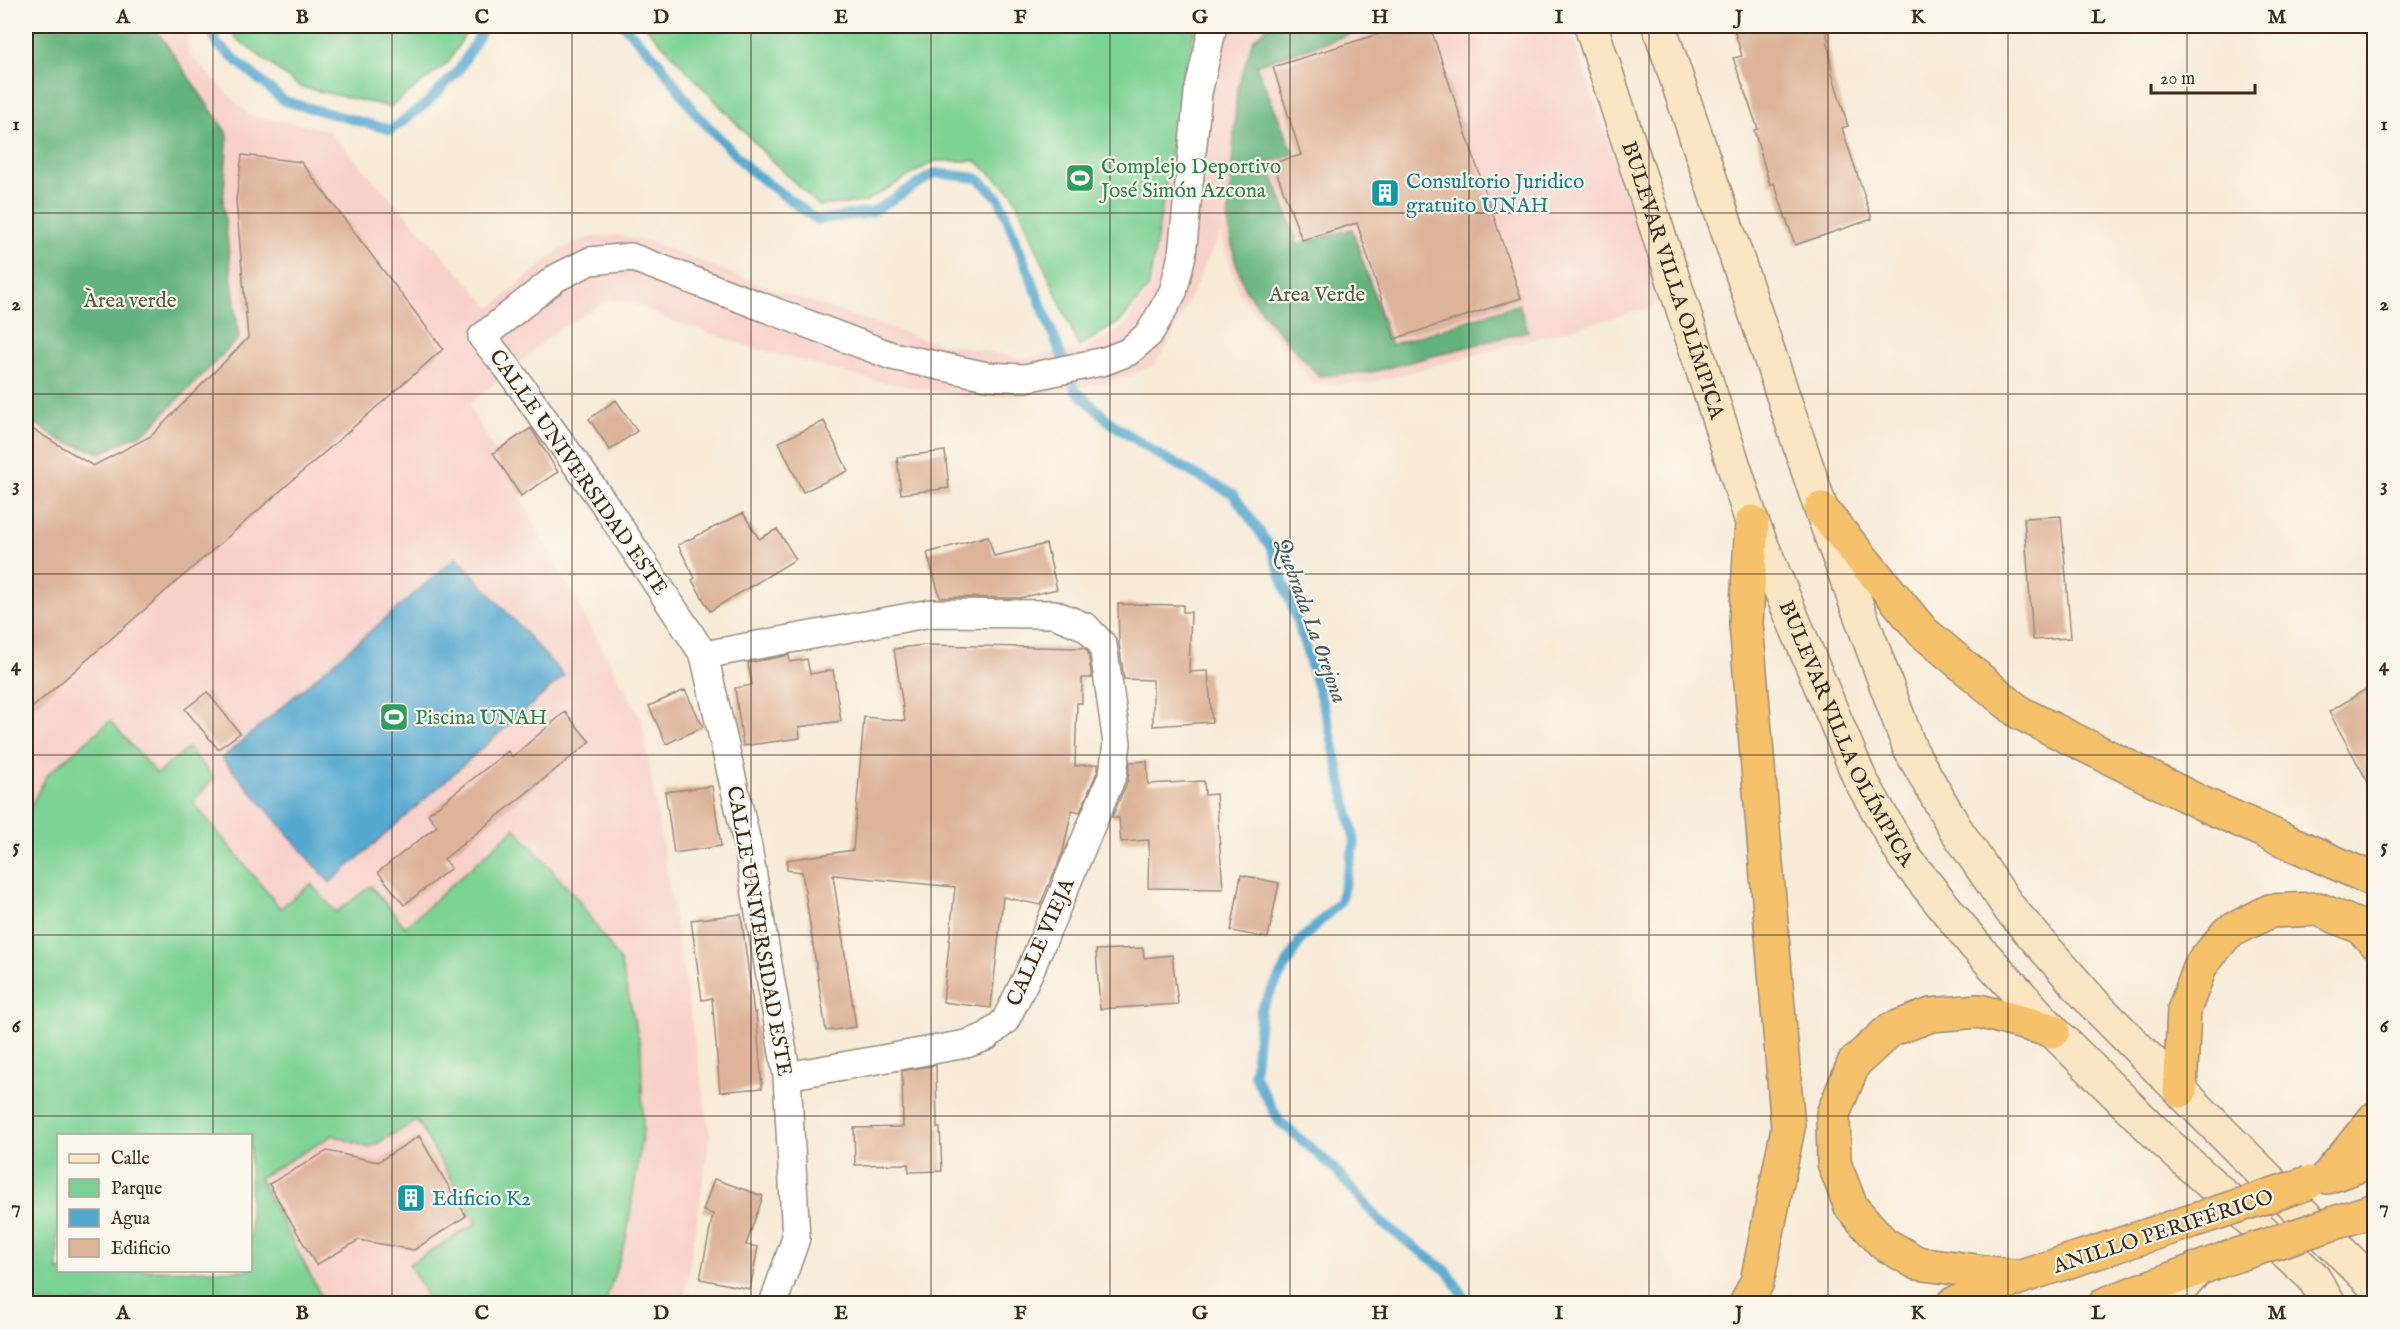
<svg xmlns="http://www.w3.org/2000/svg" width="2400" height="1329" viewBox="0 0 2400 1329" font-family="'IM FELL English',serif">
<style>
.built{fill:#f7d0c9;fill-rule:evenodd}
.green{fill:#7bd194;stroke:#5b7e59;stroke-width:1.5;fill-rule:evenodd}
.forest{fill:#64b37e;stroke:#506e4e;stroke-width:1.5}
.water{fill:#55a8d0;stroke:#486977;stroke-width:1.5}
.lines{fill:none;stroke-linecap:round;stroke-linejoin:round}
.stream{stroke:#55a8d0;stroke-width:10}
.building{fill:#ddb39a}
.minor-casing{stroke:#9a8a7b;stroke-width:30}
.secondary-casing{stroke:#9a8a7b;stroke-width:36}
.trunk-casing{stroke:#9a8a7b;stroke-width:36}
.minor{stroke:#fff;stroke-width:27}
.secondary{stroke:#fbe6c4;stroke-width:33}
.trunk{stroke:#f5c16b;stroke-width:33}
.trunk-bridge-casing{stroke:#9a8a7b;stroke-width:36;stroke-linecap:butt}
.trunk-bridge{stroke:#f5c16b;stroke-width:33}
.grid{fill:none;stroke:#3b2a1e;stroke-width:1.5;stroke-opacity:0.55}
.labels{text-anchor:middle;stroke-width:4.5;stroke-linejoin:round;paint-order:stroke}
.leisure-label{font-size:21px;fill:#27864d;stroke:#fbf7ec;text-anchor:start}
.culture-label{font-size:21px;fill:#0d838f;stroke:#fbf7ec;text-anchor:start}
.street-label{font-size:21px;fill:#3b2a1e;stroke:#fbf7ec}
.park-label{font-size:21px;fill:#4e5c41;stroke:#fbf7ec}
.water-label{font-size:22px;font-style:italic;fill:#455c65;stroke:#fbf7ec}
.neatline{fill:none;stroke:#3b2a1e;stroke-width:2}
.grid-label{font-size:20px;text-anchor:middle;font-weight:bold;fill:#3b2a1e}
</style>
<rect width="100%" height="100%" fill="#fbf7ec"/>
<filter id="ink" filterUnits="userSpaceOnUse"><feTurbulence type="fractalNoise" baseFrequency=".0167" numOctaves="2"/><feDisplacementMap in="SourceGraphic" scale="12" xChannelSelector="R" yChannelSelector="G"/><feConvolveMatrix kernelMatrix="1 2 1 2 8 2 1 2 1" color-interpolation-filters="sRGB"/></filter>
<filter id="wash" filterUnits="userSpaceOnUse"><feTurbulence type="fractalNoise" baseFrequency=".008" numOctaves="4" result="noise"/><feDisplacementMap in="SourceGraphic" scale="24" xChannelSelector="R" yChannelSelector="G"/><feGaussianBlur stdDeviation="1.35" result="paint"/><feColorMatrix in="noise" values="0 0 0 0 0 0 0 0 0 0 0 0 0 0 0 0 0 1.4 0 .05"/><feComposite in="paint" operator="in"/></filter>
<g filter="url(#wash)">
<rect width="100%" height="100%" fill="#f8ebd8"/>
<path class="built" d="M26,26H186L189,54L249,115L328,130L491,308L559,250L587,238L618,235L651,242L769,288L923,339L1019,358L1083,350L1124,326L1152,286L1162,206L1196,42L1203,26H1569L1664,304L1366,384L1313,383L1239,293L1220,233L1169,343L1154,365L1129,376L1053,394L971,398L872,380L752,348L661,317L636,305L610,299L554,333L469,405L642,721L710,1135L685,1295L681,1303H26ZM58,1136H250V1270H58Z"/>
<path class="green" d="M230,26H470L448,63L390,107L300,87L236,38Z
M645,26H1196L1184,71L1149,287L1121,321L1079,347L1013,194L976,161H935L865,202L819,206L766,155Z
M110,721L157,774L188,748L214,778L193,802L280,908L311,884L336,912L371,886L405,927L515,828L579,901L620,961L641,1048L643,1129L626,1239L605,1303H431L409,1264L477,1223L417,1121L369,1148L333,1135L259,1178L325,1303H26V815L47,775ZM58,1136H250V1270H58Z"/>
<path class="forest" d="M26,26H154L228,135L223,203L239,338L147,431L101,453L62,441L26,418Z
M1268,26H1375L1256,65L1294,154L1268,163L1298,244L1352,229L1391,345L1519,304L1528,331L1372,372L1319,376L1271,323L1245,289L1235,260L1228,224L1237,89L1253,40Z"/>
<path class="water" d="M457,557L564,676L330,883L222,758Z"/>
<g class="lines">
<path class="stream" d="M210,26L217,44L284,101L391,130L427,103L459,70L485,26
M624,26L659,62L696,114L750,170L817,220L872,212L935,173L977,178L999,198L1075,390L1111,423L1159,455L1233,494L1271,548L1296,617L1328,722L1355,842L1340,902L1300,941L1261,1009L1254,1075L1279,1121L1332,1166L1382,1223L1447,1271L1469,1304"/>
</g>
<g id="blocks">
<path class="building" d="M1404,26H1430L1521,298L1394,339L1357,223L1302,240L1273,163L1301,155L1273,67Z
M1733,26H1826L1832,73L1848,126L1842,128L1872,219L1795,245L1774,183L1770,185L1754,130L1758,129L1733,58L1742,56Z
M242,155L301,162L443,349L26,713V425L93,466L151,436L248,338L236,200Z
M616,400L637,431L610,450L589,419Z
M824,421L848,471L803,492L779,442Z
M531,428L558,472L521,496L493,453Z
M945,451L949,488L901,494L897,457Z
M743,513L759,539L777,529L796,559L710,611L692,580L695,578L678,545Z
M2061,516L2071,638L2033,640L2024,518Z
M988,536L994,556L1046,544L1057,589L1020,598L940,597L927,553Z
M1118,604L1183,605V612H1191L1189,672L1208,671L1212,722L1153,726V680L1124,679L1119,643Z
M923,645L1084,648L1088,652L1092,678H1082V703H1077L1075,766L1098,764V770L1080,812L1072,810L1063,852L1040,905L1003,897L991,1008L943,1002L955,887L833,875L856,1027L826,1031L802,872L787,870V860L853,850L864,717L905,721L894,649Z
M789,655L790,662L807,659L810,674L833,670L841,721L799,727L800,738L743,746L735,688L752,685L748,663Z
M2374,684V793L2329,712Z
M685,690L703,727L666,744L649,706Z
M207,692L240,733L218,749L185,709Z
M565,712L590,742L444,859L451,868L404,905L378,872L437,826L428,814L508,751L512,757Z
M1147,761L1148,784L1204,781L1205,795L1216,794L1223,889L1148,888L1149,840L1121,842L1119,818L1112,817L1128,780L1130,762Z
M712,786L721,846L674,853L665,792Z
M1241,875L1279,883L1268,938L1231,931Z
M741,914L754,1013L756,1012L762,1088L720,1092L712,998L702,1000L691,920Z
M1143,948L1144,958L1172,955L1178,1004L1100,1009L1096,950Z
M936,1065L937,1128H940L942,1171L909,1172L908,1164L855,1165L854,1128L903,1127L902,1071Z
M419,1136L466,1216L414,1250L359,1240L316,1265L269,1184L327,1151L378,1162Z
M714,1179L763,1196L746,1245L758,1247L750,1289L700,1279L713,1214L703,1211Z"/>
</g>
</g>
<g filter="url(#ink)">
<use href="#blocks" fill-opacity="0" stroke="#9a8a7b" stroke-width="1.5"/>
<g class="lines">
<g class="minor-casing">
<path id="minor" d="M704,655L931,613L1054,614L1086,627L1103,645L1117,743L1113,774L1029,973L1005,1021L986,1037L966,1044L787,1076
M773,1304L796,1238L787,1076L748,847L704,655L603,502L507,367L482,337L556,278L590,261L631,257L892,356L987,376L1025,378L1105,361L1128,352L1149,334L1173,292L1182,255L1198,93L1213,26"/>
</g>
<g class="secondary-casing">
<g id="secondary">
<path id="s1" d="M1591,26L1752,522L1860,779L1905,858L1974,944L2053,1031L2164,1141L2313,1277L2329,1304"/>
<path d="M1659,26L1821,509L1910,749L1955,828L2010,909L2095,1005L2374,1285"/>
<path d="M2168,1304L2197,1269"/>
</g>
</g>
<g class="trunk-casing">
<path id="trunk" d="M1821,509L1923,632L2020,713L2201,803L2374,880
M2180,1091L2184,1010L2201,965L2227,933L2270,911L2318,909L2360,927L2374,941
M2328,1176L2374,1119
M2327,1177L2374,1160
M2021,1277L1917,1263L1883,1243L1851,1207L1834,1163L1833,1114L1854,1063L1890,1030L1931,1015L1979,1011L2053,1031
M1746,1304L1757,1282L1788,1128L1746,623L1752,522
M1953,1304L2021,1277L2149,1235
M2105,1304L2222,1260"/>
</g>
<use href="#minor" class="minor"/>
<use href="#secondary" class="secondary"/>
<use href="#trunk" class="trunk"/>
<g class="trunk-bridge-casing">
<path id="trunk-bridge" d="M2149,1235L2308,1183
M2222,1260L2374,1210"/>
</g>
<use href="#trunk-bridge" class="trunk-bridge"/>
</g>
</g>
<path class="grid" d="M213,26V1136M392,26V1304M572,26V1304M751,26V1304M931,26V1304M1110,26V1304M1290,26V1304M1469,26V1304M1649,26V1304M1828,26V1304M2008,26V1304M2187,26V1304M26,213H2374M26,394H2374M26,574H2374M26,755H2374M26,935H2374M26,1116H2374M213,1270V1304"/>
<defs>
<g id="stadium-square" transform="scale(1.5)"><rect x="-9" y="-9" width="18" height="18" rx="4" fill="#2e9e5b" stroke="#fbf7ec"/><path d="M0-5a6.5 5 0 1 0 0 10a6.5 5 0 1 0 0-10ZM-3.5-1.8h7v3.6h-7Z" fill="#fff"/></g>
<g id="building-square" transform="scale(1.5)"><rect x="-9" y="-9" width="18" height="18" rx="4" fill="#0f9aa8" stroke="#fbf7ec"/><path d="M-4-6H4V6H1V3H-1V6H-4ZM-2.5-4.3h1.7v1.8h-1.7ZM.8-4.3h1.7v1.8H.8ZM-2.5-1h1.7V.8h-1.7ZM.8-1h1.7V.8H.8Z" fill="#fff"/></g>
</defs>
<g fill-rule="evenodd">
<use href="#stadium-square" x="1080" y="178"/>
<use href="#building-square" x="1385" y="193"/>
<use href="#stadium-square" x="394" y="717"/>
<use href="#building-square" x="411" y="1198"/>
</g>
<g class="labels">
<g class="leisure-label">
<text x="1101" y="173">Complejo Deportivo<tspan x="1101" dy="24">José Simón Azcona</tspan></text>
<text x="415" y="724">Piscina UNAH</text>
</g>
<g class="culture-label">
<text x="1406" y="188">Consultorio Juridico<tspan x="1406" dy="24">gratuito UNAH</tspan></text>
<text x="432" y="1205">Edificio K2</text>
</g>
<g class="street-label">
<text dy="7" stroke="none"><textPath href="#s1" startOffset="267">BULEVAR VILLA OLÍMPICA</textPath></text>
<text transform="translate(579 472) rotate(55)" y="7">CALLE UNIVERSIDAD ESTE</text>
<text dy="7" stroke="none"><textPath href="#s1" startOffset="753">BULEVAR VILLA OLÍMPICA</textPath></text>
<text transform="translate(760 931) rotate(80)" y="7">CALLE UNIVERSIDAD ESTE</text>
<text transform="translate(1040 942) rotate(-66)" y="7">CALLE VIEJA</text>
<text transform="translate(2163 1231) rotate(-18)" y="7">ANILLO PERIFÉRICO</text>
</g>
<g class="park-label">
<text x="1317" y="301">Area Verde</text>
<text x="130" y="307">Àrea verde</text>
</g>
<g class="water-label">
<text transform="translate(1312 620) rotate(70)" y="8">Quebrada La Orejona</text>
</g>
</g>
<rect width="2400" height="1329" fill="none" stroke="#fbf7ec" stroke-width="66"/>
<rect x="57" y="1134" width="195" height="138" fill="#fbf7ec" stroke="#aea59a" stroke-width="1.5"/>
<rect x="69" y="1154" width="30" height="9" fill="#fbe6c4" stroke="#aea59a" stroke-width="1.5"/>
<text x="111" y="1164" font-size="18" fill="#3b2a1e">Calle</text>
<rect x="69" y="1179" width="30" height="18" fill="#7bd194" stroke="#aea59a" stroke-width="1.5"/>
<text x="111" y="1194" font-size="18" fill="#3b2a1e">Parque</text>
<rect x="69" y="1209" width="30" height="18" fill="#55a8d0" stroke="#aea59a" stroke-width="1.5"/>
<text x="111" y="1224" font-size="18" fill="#3b2a1e">Agua</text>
<rect x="69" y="1239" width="30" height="18" fill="#ddb39a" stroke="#aea59a" stroke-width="1.5"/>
<text x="111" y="1254" font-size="18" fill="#3b2a1e">Edificio</text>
<path d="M2151 84v9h104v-9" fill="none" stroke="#3b2a1e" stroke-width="3"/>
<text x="2160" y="84" font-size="18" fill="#3b2a1e" stroke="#fbf7ec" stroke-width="4.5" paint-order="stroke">20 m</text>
<rect x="33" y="33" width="2334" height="1263" class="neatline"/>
<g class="grid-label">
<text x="123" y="23">A</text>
<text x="302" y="23">B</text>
<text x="482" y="23">C</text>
<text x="661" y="23">D</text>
<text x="841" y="23">E</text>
<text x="1020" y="23">F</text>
<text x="1200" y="23">G</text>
<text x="1380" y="23">H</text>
<text x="1559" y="23">I</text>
<text x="1739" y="23">J</text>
<text x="1918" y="23">K</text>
<text x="2098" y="23">L</text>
<text x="2277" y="23">M</text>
<text x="16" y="130">1</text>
<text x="2384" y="130">1</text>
<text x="16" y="310">2</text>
<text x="2384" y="310">2</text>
<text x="16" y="491">3</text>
<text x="2384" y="491">3</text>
<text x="16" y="671">4</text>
<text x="2384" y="671">4</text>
<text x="16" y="852">5</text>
<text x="2384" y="852">5</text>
<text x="16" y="1032">6</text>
<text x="2384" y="1032">6</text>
<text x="16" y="1213">7</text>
<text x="2384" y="1213">7</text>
<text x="123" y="1319">A</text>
<text x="302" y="1319">B</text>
<text x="482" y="1319">C</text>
<text x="661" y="1319">D</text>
<text x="841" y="1319">E</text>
<text x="1020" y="1319">F</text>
<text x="1200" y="1319">G</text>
<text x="1380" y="1319">H</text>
<text x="1559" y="1319">I</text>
<text x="1739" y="1319">J</text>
<text x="1918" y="1319">K</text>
<text x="2098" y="1319">L</text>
<text x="2277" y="1319">M</text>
</g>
</svg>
